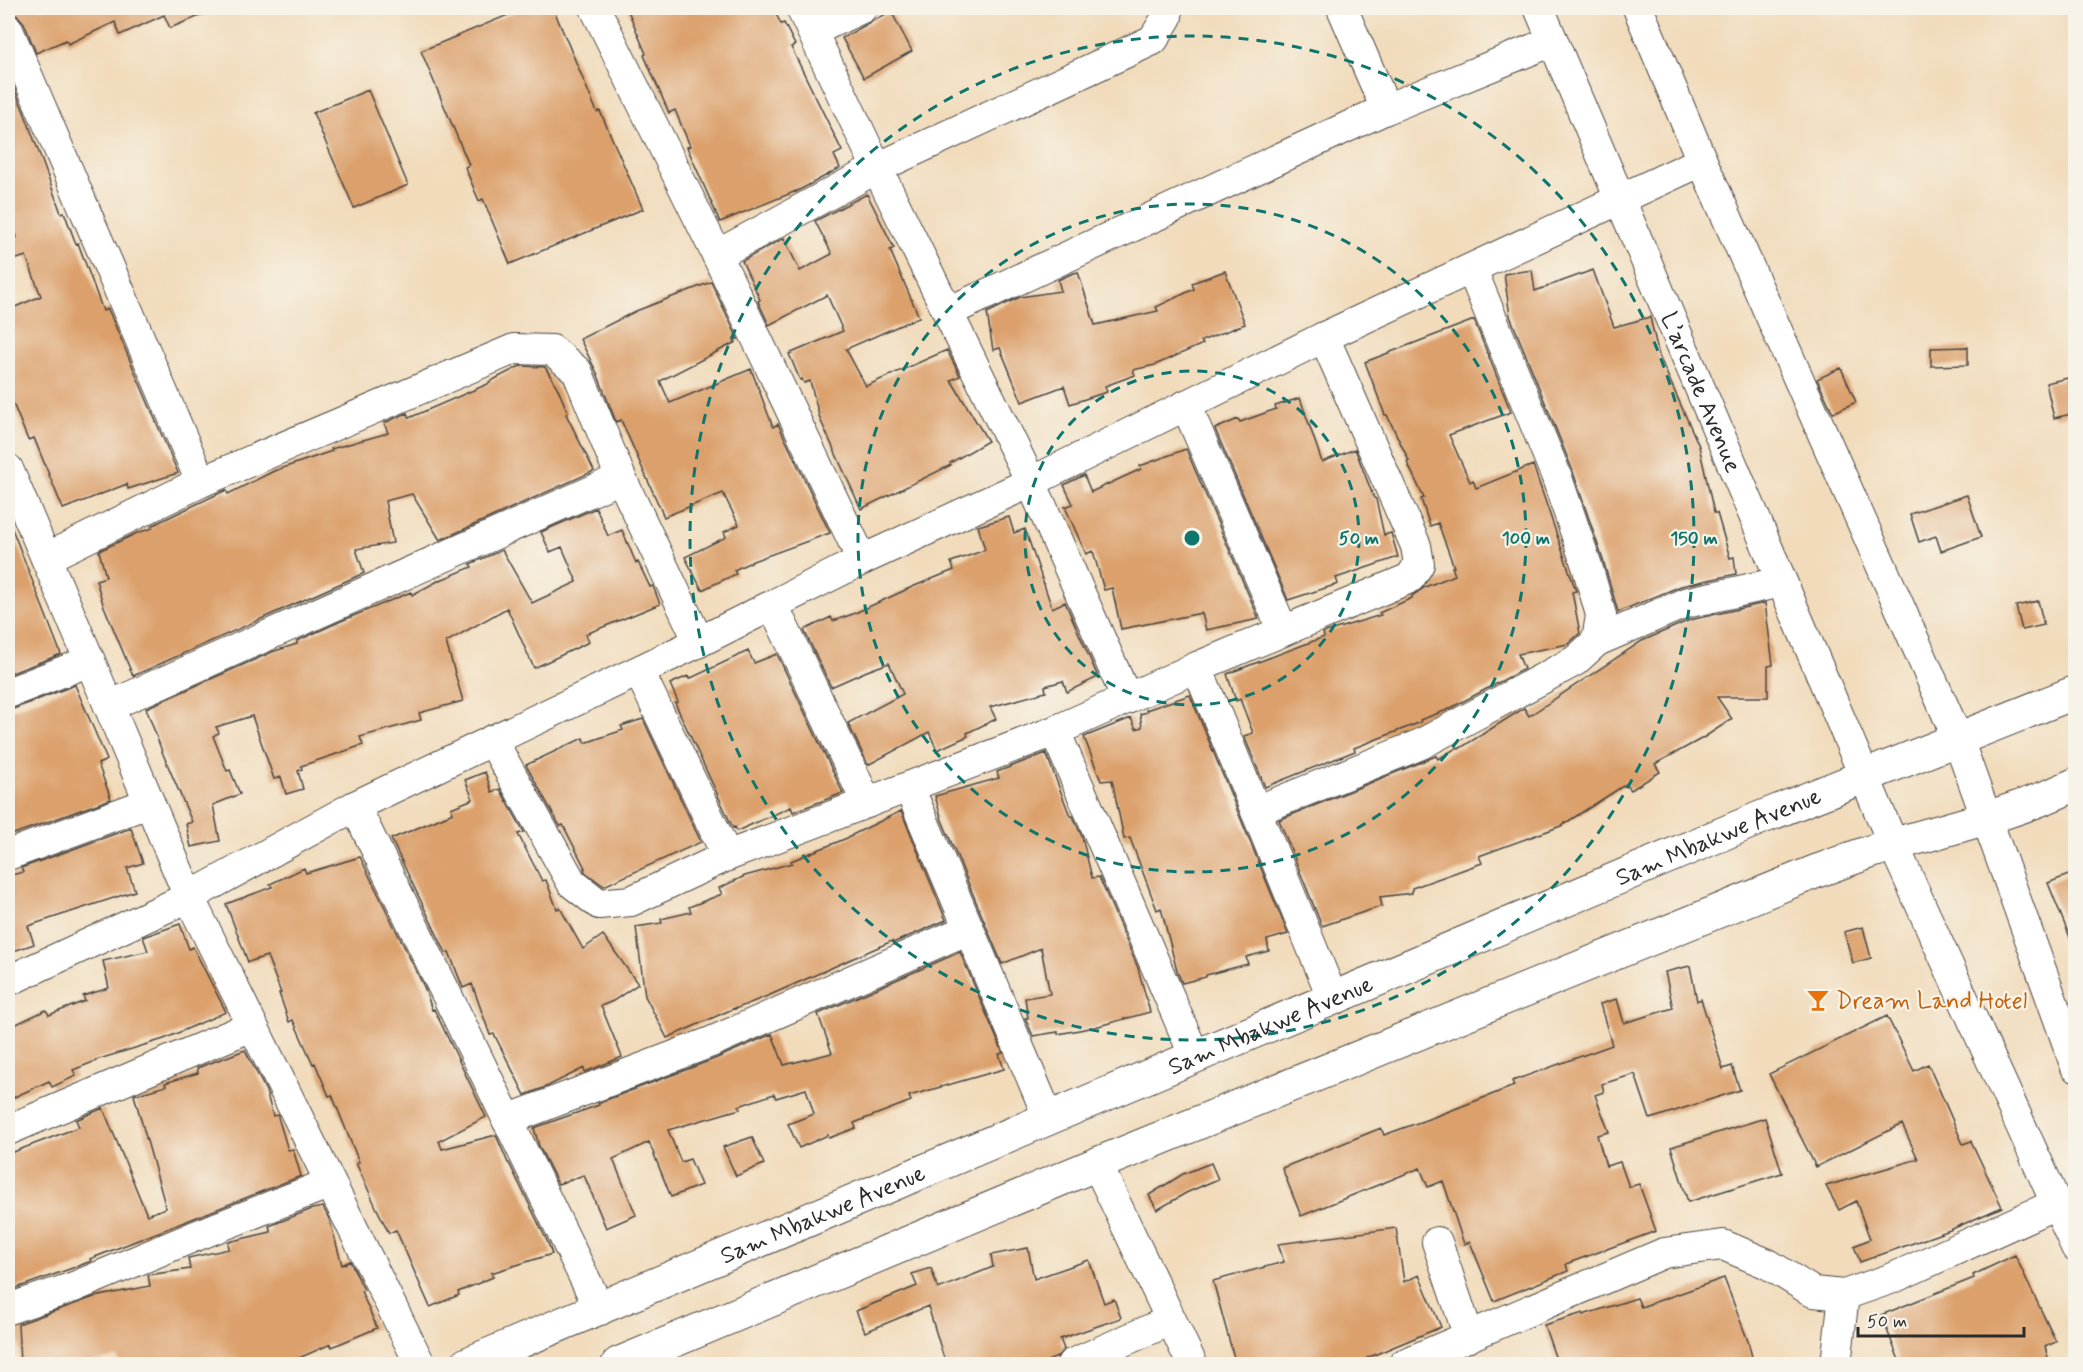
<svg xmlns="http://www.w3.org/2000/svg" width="2083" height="1372" viewBox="0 0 2083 1372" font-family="Mynerve,sans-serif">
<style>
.building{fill:#dba06c}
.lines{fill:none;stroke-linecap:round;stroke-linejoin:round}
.minor-casing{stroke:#494541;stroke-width:32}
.major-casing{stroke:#494541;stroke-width:35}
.minor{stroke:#fff;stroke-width:30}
.major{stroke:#fff;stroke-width:33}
.ring{fill:none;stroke:#0f766e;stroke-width:3;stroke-dasharray:10 8}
.labels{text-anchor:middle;stroke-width:4.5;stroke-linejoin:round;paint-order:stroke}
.street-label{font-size:24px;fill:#2b2b2b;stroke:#f7f3e8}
.food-label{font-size:24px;fill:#c56008;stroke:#f7f3e8;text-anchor:start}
.centre{fill:#0f766e;stroke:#f7f3e8;stroke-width:3}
.ring-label{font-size:18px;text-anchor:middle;font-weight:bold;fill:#0f766e;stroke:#f7f3e8;stroke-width:4.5;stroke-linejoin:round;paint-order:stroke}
</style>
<rect width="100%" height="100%" fill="#f7f3e8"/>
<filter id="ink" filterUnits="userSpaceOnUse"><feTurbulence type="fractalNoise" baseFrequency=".0167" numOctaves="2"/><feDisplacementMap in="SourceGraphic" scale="12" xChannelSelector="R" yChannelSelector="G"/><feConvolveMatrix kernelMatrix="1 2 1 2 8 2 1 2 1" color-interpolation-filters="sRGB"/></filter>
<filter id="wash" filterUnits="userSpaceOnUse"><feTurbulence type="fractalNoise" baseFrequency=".008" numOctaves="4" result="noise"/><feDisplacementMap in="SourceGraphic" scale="24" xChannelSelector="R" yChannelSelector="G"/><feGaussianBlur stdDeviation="1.35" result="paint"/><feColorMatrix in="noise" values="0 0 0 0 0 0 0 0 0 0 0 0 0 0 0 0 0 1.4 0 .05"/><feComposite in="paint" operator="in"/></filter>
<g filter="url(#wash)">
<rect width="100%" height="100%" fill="#f1dbbb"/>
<g id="blocks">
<path class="building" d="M8,8H219L170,28L164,15L120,35L115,22L68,44L66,40L36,53L24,23L18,16L8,13Z
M525,8H553L597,112L600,111L643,209L510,264L483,199L479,201L465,167L469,165L421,51Z
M627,8H773L781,24L784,23L795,45L791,47L842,151L834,155L840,168L796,192V191L720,222L687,147L690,146L675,110L669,113L644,55L646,54Z
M891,11L912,51L864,78L842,38Z
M8,73L26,117L61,213L64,212L76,244L78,243L103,311L108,309L178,473L128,489L127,484L63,509L34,438L28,440L8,391V310L41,296L26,256L8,262V241L17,237L8,210Z
M368,90L408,185L354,208L313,113Z
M867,194L894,248L890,250L919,317L846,349L866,386L947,350L960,376L951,380L988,441L950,463L951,465L861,509L820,419L810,381L804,383L802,379L800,380L789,354L843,331L827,295L769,325L758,301L760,300L757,293L742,261L784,238L800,271L832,254L815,221Z
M1532,270L1535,291L1593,270L1614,327L1650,317L1659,356L1699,446L1714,513H1717L1730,558L1734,557L1736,574L1681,586L1618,612L1603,560L1572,469L1510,316L1504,274Z
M1225,271L1245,324L1201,341L1203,344L1155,365L1133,370L1135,375L1105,386L1107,392L1091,397L1070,404L1064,386L1022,402L1000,348L993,350L987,313L1020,297L1061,291L1058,280L1071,274L1078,272L1095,325L1158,311L1156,307L1194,289L1192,283Z
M711,282L738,339L734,340L736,342L660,381L670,403L751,369L773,427L778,424L830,533L753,561L734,570L736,574L702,590L685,557L726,537L724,532L739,525L723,493L664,517L621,420L616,422L597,373L580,339L636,311Z
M1474,320L1511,412L1449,435L1470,482L1473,480L1476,488L1533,465L1576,591L1572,592L1580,633L1568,644L1518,654L1524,669L1447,710L1420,720L1421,722L1354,748L1355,751L1265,787L1244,736L1253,733L1240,699L1236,701L1227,674L1324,637L1323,633L1329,631L1381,615L1379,613L1412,598V596L1425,587L1455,575L1452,567H1454L1438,523L1430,526L1421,499L1424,498L1407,462L1409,461L1387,415H1385L1365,362Z
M1968,347V365L1931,366V348Z
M520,366L545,367L557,387L568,413L566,414L594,471L440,540L412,494L385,501L393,543L356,549L364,573L133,676L103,604L96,580L106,577L99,551L137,533L153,528L151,526L226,490L228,494L274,471L332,451L331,449L388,433L384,423L407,413L409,418L490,383L489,382Z
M1841,368L1856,402L1833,413L1817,379Z
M2068,378L2076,413L2054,418L2046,383Z
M1300,398L1322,462L1355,449L1374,498L1376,499L1384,535L1391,533L1398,557L1336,578L1338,584L1288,600L1215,429L1238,419L1240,422L1276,409L1275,406Z
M1186,449L1259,619L1206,630L1202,613L1121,629L1112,588L1104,590L1093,551L1086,554L1065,507L1073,504L1064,485L1084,475L1091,492L1141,469L1140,466Z
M1967,495L1981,537L1941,551L1936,536L1919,542L1910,514Z
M596,508L608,536L622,530L636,563L638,562L650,587L653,586L660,604L586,634L589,642L534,668L507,608L446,642L463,701L419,713L421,720L360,737L363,745L301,766L302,769L298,771L303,789L286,794L281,777L274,779L252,716L216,727L219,733L213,736L227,771L230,770L240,794L213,805L220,841L191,847L186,824L192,822L163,754L146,708L272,652L297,644V641L341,621L411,592L412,595L438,581L472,567L470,564L502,550L532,603L577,582L562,547L550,552L541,532Z
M1009,517L1014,533L1025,529L1052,608L1065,602L1098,677L1067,692L1063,681L1045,686L1046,692L990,707L996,719L967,733L968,736L937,750L929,732L868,765L848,723L903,694L889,663L867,671L831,687L804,630L831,617L833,621L853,614L912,587L954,570L951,562L985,550L978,526Z
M9,521L61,654L12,673L8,663V522Z
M2038,601L2044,625L2022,630L2016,606Z
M1765,603L1773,665L1768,666V697H1717L1732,719L1703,738L1655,764L1660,772L1631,790L1626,784L1561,826L1479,856L1482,863L1412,888V893L1380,897L1382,906L1322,926L1279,820L1436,756L1438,759L1458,747L1459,749L1524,708L1529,716L1642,641L1690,620Z
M748,651L754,663L777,654L843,793L793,812L791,807L737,831L735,827L733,828L675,703L678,702L670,684L688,676L689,679Z
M75,685L107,760L98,764L111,799L11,835L8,824V711Z
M1190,695L1288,934L1267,940L1269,951L1246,957L1248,964L1206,975V977L1182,983L1177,971L1161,908L1157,910L1130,838L1124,839L1112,780L1101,781L1084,737L1131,718L1136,729L1142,727L1140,714L1147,712L1146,710Z
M643,719L701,842L604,886L585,872L584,868H585L563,825L560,826L526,765L583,738L585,743L623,730L621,726Z
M1046,753L1070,816H1073L1082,837L1092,878L1099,877L1138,968L1150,1012L1095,1027L1058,1034V1032L1033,1036L1025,1018H1028L1025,998L1050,994L1041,948L1002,964L942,820L935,796L999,778L997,772Z
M485,772L492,792L500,789L524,832L518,834L542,881L546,880L557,909L560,908L583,949L603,935L638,984L613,1001L601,1006L622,1057L585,1072L584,1068L548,1086L525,1095L494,1034L490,1035L472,984L463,988L449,952L446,953L391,839L453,813L451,808L473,799L465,780Z
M901,811L946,920L893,943L892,941L770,995L735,1009V1008L667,1038L645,996L636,927L662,923L661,919L691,912L689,907L722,894L719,888L745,876L792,863L791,861L852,836V835Z
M131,828L143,863L127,868L135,891L28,926L34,944L8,953V876L23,872L21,868Z
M360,857L425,989L432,1010L434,1009L486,1117L439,1141L442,1149L496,1135L508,1163H509L548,1243L552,1254L491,1273L493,1277L458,1292L459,1295L430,1307L396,1230L389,1233L376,1207L356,1163L359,1162L332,1095L329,1096L315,1063L313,1064L293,1020L289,1022L279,993H281L267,956L248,962L226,904L272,887L270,884L304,868L306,873Z
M2076,872V950H2075L2048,883Z
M180,924L189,949L193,947L226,1012L164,1039L96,1060V1061L73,1070L76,1076L52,1087L49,1081L8,1100V1028L46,1010L49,1015L85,1001L83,996L109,988L103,961L148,951L143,937Z
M1863,927L1871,958L1853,963L1844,932Z
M960,952L1003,1053L999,1054L1004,1069L909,1096L911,1101L854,1123L856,1128L829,1138L828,1135L799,1148L788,1124L814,1114L806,1089L776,1098L774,1094L739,1106L740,1109L668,1130L681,1162L690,1159L701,1185L671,1197L649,1142L613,1159L636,1215L606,1228L584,1175L558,1184L539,1146L534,1128L599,1105L598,1103L717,1058L772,1034L784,1065L832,1053L818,1014Z
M1690,966L1697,1001L1701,999L1723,1069L1732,1066L1740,1090L1650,1119L1635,1074L1602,1084L1604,1092L1595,1095L1609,1132L1597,1135L1606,1166L1620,1162L1629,1187L1639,1184L1656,1231L1566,1264L1568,1271L1494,1301L1470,1242L1464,1244L1443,1181L1428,1187L1420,1168L1301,1216L1282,1168L1381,1128L1384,1135L1434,1117L1514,1086L1512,1081L1612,1045L1600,1004L1617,999L1624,1023L1673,1008L1665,972Z
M1887,1016L1914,1071L1928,1064L1963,1144L1971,1141L2002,1207L1950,1230L1860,1262L1854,1246L1870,1239L1856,1201L1839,1210L1826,1186L1918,1159L1902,1124L1816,1167L1769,1074Z
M245,1050L266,1091L273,1116L278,1115V1117L288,1150L293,1149L301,1176L90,1259L91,1261L81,1265L8,1291V1154L79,1127L76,1120L103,1108L147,1215L166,1208L134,1095L166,1086L165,1083L198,1073L197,1068Z
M1765,1118L1782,1173L1688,1202L1671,1147Z
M752,1137L764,1164L736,1176L723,1147Z
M1211,1163L1218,1179L1186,1193L1157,1210L1149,1195L1183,1174Z
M323,1207L330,1221L342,1265L350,1261L364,1290L361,1291L377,1328L332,1347L331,1344L283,1365H120L117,1357L76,1365H72L71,1362L20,1364L18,1324L94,1297L150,1286L148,1275L190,1269L188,1258L229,1249L228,1242L271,1232L269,1226L312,1209Z
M1396,1228L1404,1282L1419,1275L1441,1327L1367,1358L1370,1365H1236L1213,1281L1284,1262L1278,1244Z
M1028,1248L1034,1279L1089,1260L1104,1303L1114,1299L1121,1318L1060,1339L1064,1349L1057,1357L1039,1365H946L928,1306L865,1332L856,1311L917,1286L912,1274L931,1268L938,1289L993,1267L991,1255Z
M2015,1255L2056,1342L2045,1347L2050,1365H1901L1881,1315L1974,1278L1973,1275Z
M1724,1278L1748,1341L1754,1365H1558L1544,1325L1583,1313V1315L1637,1298L1641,1307Z"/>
</g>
</g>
<g filter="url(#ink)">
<use href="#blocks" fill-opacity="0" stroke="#494541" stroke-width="1.5"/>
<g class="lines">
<g class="minor-casing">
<g id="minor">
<path d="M595,8L717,255L862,560"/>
<path d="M801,8L877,168L1031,482L1127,699"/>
<path d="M1342,8L1386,109"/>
<path id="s1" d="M1539,8L1893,844L2076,1247"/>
<path d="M1638,8L1702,161L1958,739L2076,1067"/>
<path d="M8,30L201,482"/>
<path d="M813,31L862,8"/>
<path d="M717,255L877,168L1153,40L1167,17V8"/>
<path d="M948,312L1386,109L1553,41"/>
<path d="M1186,405L1283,631"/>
<path d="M8,469L109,706L189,897L420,1364"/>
<path d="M46,558L201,482L514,349L552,350L577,371L621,478L699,642"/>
<path d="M773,605L867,803"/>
<path d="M1597,641L1685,603L1781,582"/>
<path d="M1197,667L1333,999"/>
<path d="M639,671L727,856"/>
<path d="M8,693L90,661"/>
<path d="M109,706L621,478"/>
<path d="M1055,731L1195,1057"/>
<path d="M492,740L572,883L599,904L631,901L727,856L1055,731L1197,667L1410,578L1419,564L1416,546L1324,337"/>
<path d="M909,787L1049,1119"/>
<path d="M355,806L600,1310"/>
<path d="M1256,811L1421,744L1575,661L1597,641L1601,615L1587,566L1556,475L1472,270"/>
<path d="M8,855L148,803"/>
<path d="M8,981L189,897L355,806L699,642L862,560L1031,482L1324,337L1702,161"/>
<path d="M507,1120L711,1042L969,929"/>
<path d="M8,1130L252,1026"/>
<path d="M1097,1164L1192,1364"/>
<path d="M1437,1242L1469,1337"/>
<path d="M8,1309L74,1287L193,1237L330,1183"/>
<path d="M1072,1364L1171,1320"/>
<path d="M1404,1364L1664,1253L1723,1245L1768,1264L1813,1292L1844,1295L1893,1278L2056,1204"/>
<path d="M1836,1364L1844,1295"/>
</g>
</g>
<g class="major-casing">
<g id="major">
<path id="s2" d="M467,1364L1760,818L2076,692"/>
<path d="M618,1364L1097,1164L1817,871C1843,862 1869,851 1896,844C1957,826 2018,812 2076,784"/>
</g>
</g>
<use href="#minor" class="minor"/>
<use href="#major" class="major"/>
</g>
</g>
<g class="ring">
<circle cx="1192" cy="538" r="167"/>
<circle cx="1192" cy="538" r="334"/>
<circle cx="1192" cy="538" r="502"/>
</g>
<defs>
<g id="bar-bare" transform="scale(1.8)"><path d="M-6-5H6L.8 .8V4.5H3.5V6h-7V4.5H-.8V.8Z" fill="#e8710a" stroke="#f7f3e8" stroke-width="2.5" paint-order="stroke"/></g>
</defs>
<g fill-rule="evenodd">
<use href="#bar-bare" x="1818" y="1000"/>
</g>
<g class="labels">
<g class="street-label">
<text dy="8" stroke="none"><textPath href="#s1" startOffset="417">L’arcade Avenue</textPath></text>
<text dy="8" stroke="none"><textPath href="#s2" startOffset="1358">Sam Mbakwe Avenue</textPath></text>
<text dy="8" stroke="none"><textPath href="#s2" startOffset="872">Sam Mbakwe Avenue</textPath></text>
<text dy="8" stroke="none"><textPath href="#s2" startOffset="386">Sam Mbakwe Avenue</textPath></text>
</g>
<g class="food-label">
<text x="1836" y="1008">Dream Land Hotel</text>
</g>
</g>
<circle cx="1192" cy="538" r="9" class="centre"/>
<g class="ring-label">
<text x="1359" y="544">50 m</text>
<text x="1526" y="544">100 m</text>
<text x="1694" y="544">150 m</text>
</g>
<rect width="2083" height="1372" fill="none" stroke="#f7f3e8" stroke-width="30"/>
<path d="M1858 1327v9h166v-9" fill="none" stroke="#2b2b2b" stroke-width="3"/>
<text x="1867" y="1327" font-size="18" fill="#2b2b2b" stroke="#f7f3e8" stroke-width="4.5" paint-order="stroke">50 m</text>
</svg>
